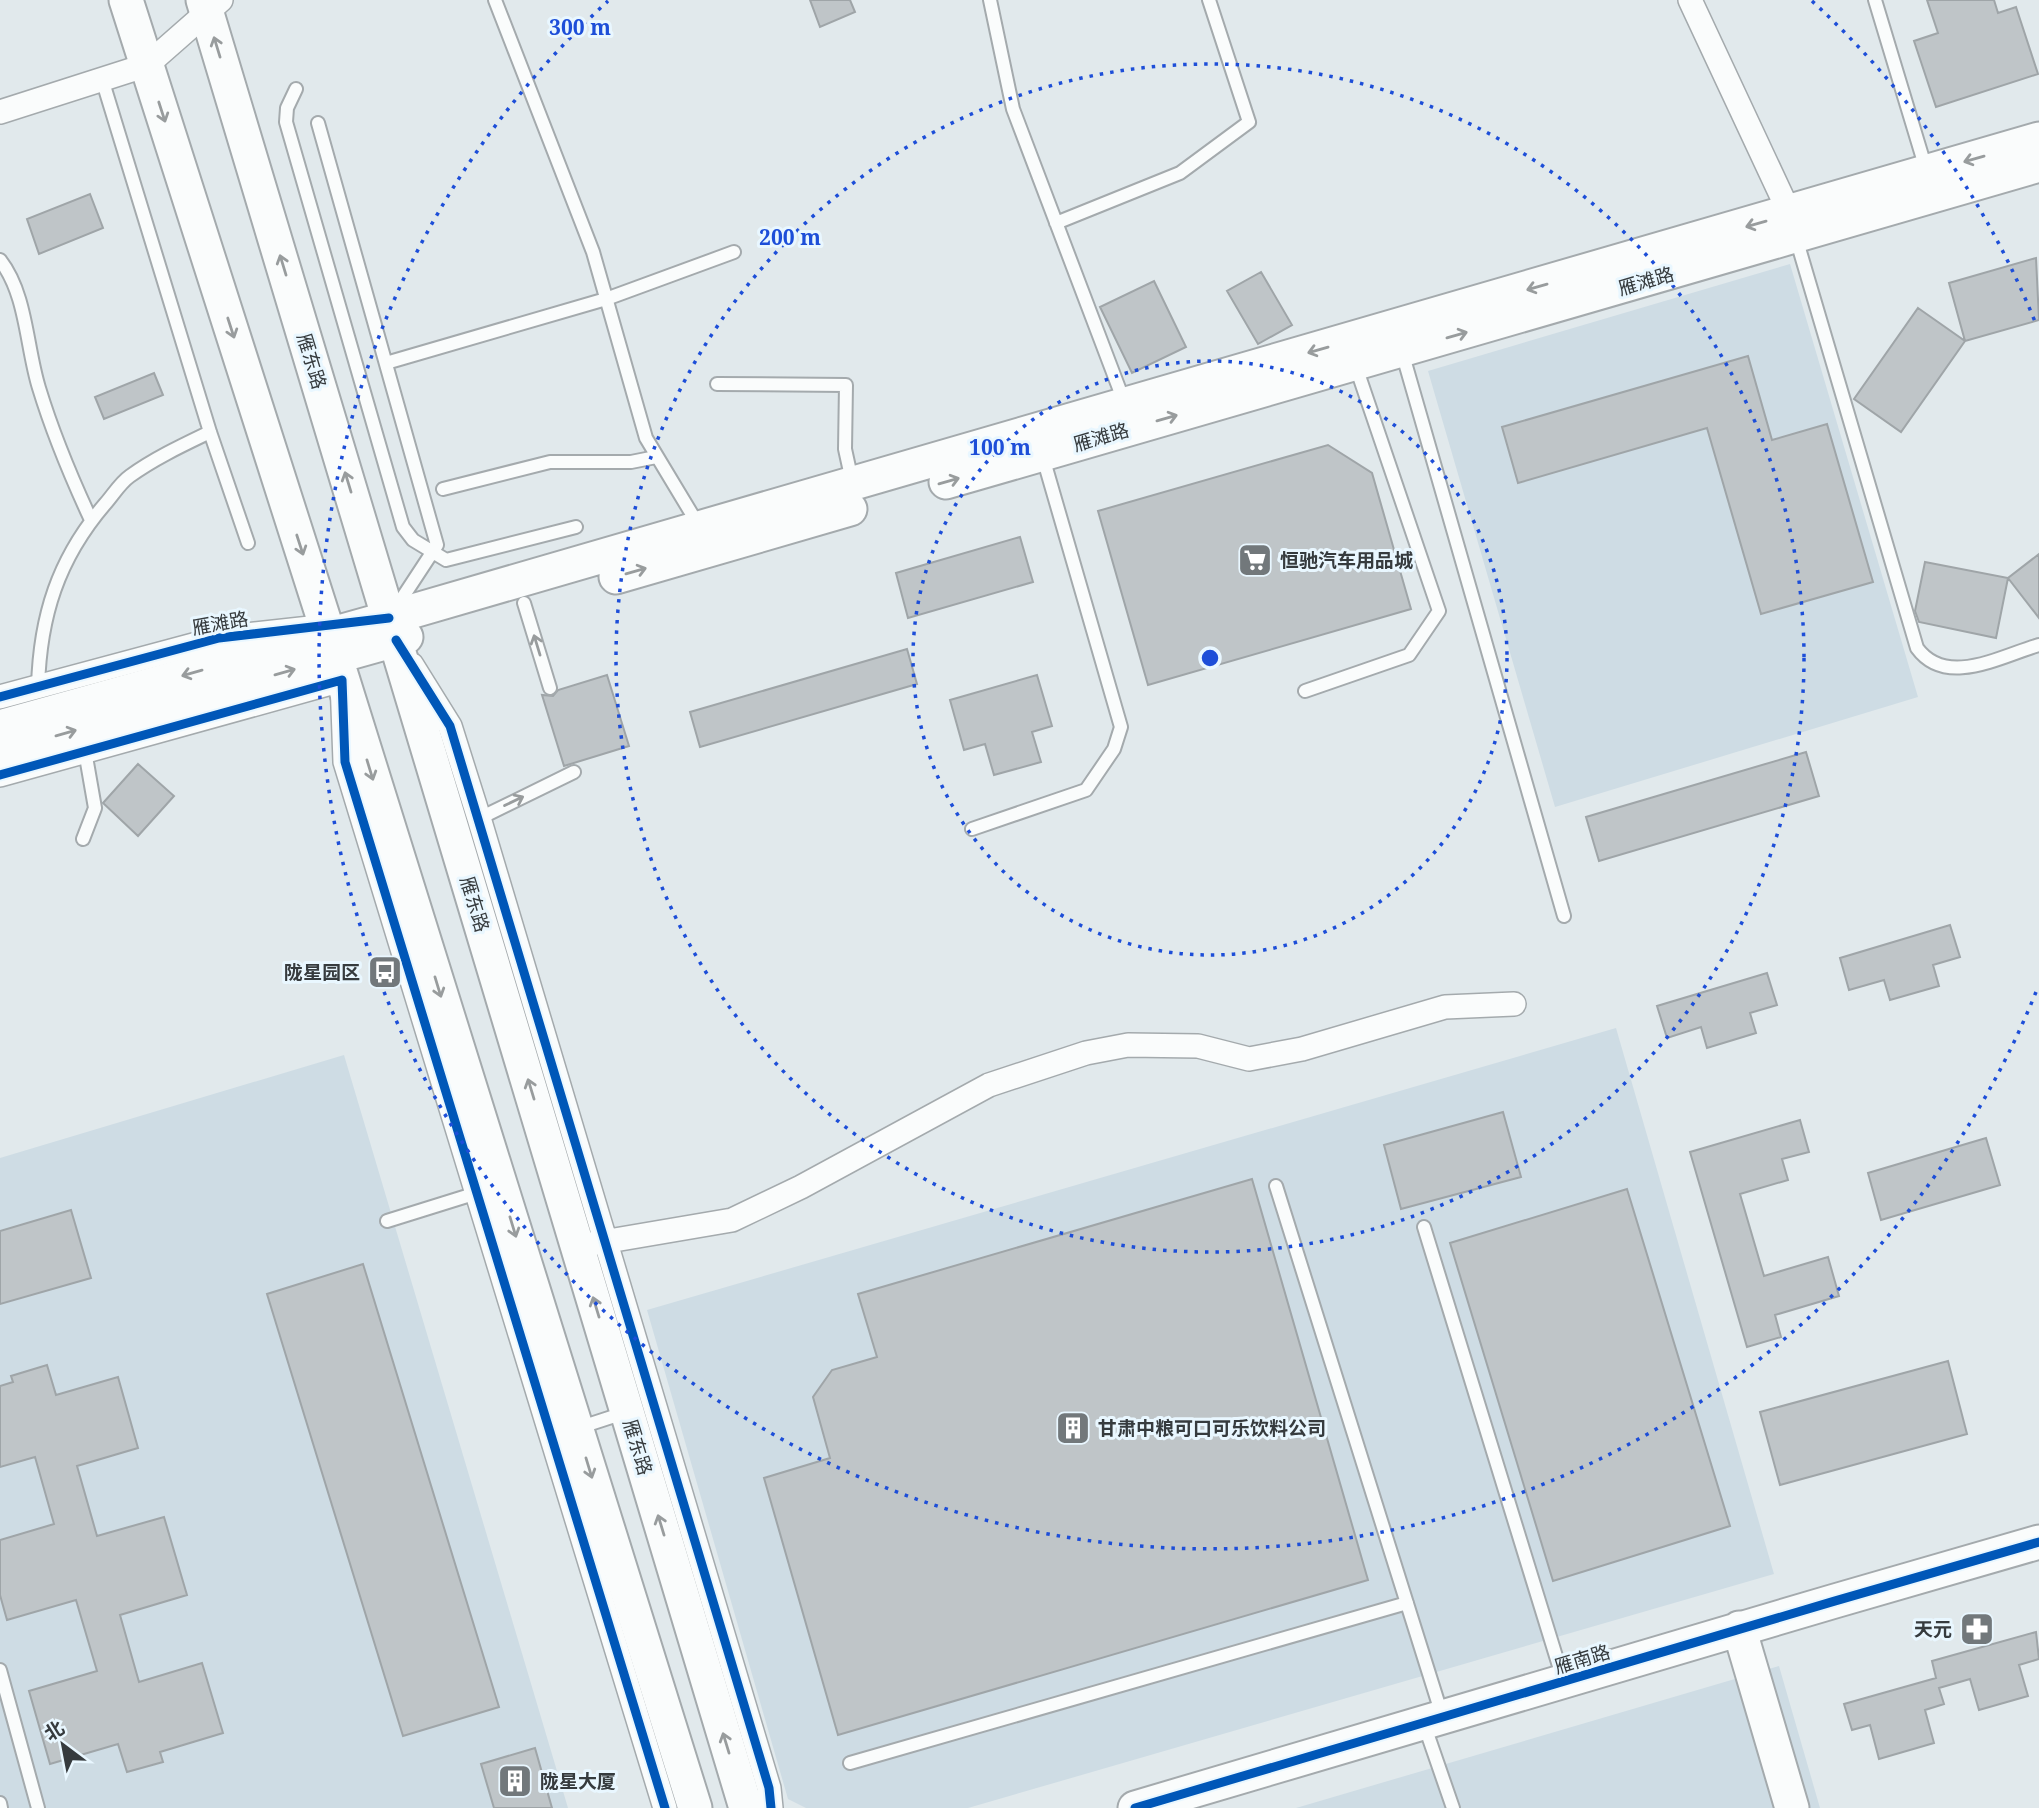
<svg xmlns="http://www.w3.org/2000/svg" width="2039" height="1808" viewBox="0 0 2039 1808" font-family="'Noto Serif','Noto Sans SC',serif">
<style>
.built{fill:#cedce4}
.building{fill:#bfc5c8;stroke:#9fa5a8;stroke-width:2}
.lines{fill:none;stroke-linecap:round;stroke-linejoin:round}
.lane-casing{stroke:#a4aaad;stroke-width:16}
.street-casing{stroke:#a4aaad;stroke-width:26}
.secondary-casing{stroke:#a4aaad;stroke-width:37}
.lane{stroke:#fafcfc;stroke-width:12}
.street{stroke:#fafcfc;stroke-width:23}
.secondary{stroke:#fafcfc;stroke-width:33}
.cycleway-casing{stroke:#e9f7ff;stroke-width:13}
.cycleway{stroke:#0057b8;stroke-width:9}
.oneway{stroke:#989c9d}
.ring{fill:none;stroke:#1d4ed8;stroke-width:3.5;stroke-dasharray:3.5 7}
.labels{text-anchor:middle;stroke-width:6;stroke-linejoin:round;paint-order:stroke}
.street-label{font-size:19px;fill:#363b3e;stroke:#e9f7ff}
.poi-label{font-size:19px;font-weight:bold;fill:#363b3e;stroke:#e9f7ff;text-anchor:start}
.centre{fill:#1d4ed8;stroke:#e9f7ff;stroke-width:3.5}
.ring-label{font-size:21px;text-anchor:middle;font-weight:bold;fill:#1d4ed8;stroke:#e9f7ff;stroke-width:6;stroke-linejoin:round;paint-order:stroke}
</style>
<rect width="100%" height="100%" fill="#e1e9ec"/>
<path class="built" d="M1790,264L1918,697L1555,807L1428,371Z
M1616,1028L1774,1574L968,1808H806L788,1799L647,1310Z
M344,1055L568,1808H0V1158Z
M1779,1666L1820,1808H1296Z"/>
<path class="building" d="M810,0H850L855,12L820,27Z
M1927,0H1994L1998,13L2016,7L2038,74L1936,107L1914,41L1938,33Z
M90,194L103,228L39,254L27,219Z
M2036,258L2039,320L1965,341L1949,283Z
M1261,272L1292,325L1258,344L1227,291Z
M1154,281L1186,347L1132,373L1100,307Z
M1918,308L1965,341L1901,432L1854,399Z
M1748,356L1772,440L1827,424L1873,582L1761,614L1707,428L1518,483L1502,427Z
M154,373L163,395L104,419L95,397Z
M1328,445L1372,473L1411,609L1148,685L1098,511Z
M1020,537L1033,582L908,618L896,573Z
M2039,554V618L2008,578Z
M1925,562L2008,578L1996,638L1919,622L1915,611Z
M907,649L917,684L700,747L690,712Z
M607,675L629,746L564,766L542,695L553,696L558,690Z
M1037,675L1052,726L1032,732L1041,762L994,775L985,744L964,750L950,700Z
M1806,752L1819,796L1599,861L1586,817Z
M138,764L174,796L138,836L103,803Z
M1950,925L1960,957L1933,965L1939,986L1890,1000L1884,980L1849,990L1840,958Z
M1767,973L1777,1005L1750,1013L1756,1033L1707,1048L1701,1027L1667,1038L1657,1006Z
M1503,1112L1521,1177L1401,1209L1384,1145Z
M1800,1120L1809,1152L1782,1159L1788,1180L1740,1194L1764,1276L1828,1257L1839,1296L1775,1315L1781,1337L1747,1347L1690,1152Z
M1986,1138L2000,1185L1881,1220L1868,1173Z
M1252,1179L1368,1580L838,1735L764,1478L830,1458L813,1397L832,1370L877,1357L858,1294Z
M1627,1189L1730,1526L1553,1581L1450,1243Z
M71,1210L91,1278L0,1304V1231Z
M363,1264L499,1707L403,1736L267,1294Z
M1948,1361L1967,1434L1780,1485L1760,1412Z
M47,1365L56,1395L118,1377L138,1448L77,1466L97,1536L164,1517L187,1595L120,1615L139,1682L202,1663L223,1733L160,1752L163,1762L127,1772L118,1744L50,1764L29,1691L97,1671L76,1600L7,1620L0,1595V1540L54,1524L35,1457L0,1467V1386L13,1382L11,1376Z
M2036,1632L2039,1659L2019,1665L2028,1696L1979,1710L1970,1679L1939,1688L1944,1704L1925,1710L1934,1743L1879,1759L1870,1725L1852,1730L1844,1704L1936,1678L1932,1661Z
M535,1748L552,1808H494L481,1764Z"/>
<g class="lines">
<g class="lane-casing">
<path id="lane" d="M495,0L593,252L646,438L699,526
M990,0L1013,109L1125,404
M1875,0L1926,169
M102,79L210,432L248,543
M296,89L287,108L286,122L403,527L413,540L446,560L576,527
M318,123L437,545L395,609
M1056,223L1180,173L1249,122L1209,0
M1796,238L1917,648C1946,688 2001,656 2039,645
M0,260C27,295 26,346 39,388C53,434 71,477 91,520
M1402,352L1564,916
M386,363L606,299L734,252
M717,384L846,385L845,449L852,481
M443,489L550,462H631L656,457
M524,603L550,688
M38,687C40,616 58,559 105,504C113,495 120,483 130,476C155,458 183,445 210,432
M1305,691L1409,655L1439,611L1355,364
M476,820L574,772
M972,829L1086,790L1114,749L1121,727L1042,454
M83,839L95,808L85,751
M1276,1186L1442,1715
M387,1221L480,1192
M1424,1227L1563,1679
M578,1428L627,1412
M0,1670L38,1808
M1424,1724L1453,1808
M850,1763L1407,1603
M0,1803L1,1808"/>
</g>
<g class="street-casing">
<path id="street" d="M1690,0L1790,214
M0,112L147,65L221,0
M412,665L450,726L479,818L769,1788L771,1808
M0,697L219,638L310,628
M0,775L342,680L345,762L665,1808
M591,1244L732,1220L801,1187L989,1085L1086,1053L1128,1045L1198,1046L1249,1059L1302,1049L1445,1007L1514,1004"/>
</g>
<g class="secondary-casing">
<path id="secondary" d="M126,0L326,626L695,1808
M203,0L746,1808
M946,482L2039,165
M616,577L850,509
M0,727L389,618L2039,139
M0,751L406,637
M1739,1628L1792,1808
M1135,1808C1437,1720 1737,1628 2039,1542"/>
</g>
<use href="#lane" class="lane"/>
<use href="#street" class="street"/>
<use href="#secondary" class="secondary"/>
<g class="cycleway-casing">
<path id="cycleway" d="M396,640L450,726L769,1788L771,1808
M0,697L219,638L389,618
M0,775L342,680L345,762L665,1808
M1135,1808C1437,1720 1737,1628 2039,1542"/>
</g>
<use href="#cycleway" class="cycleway"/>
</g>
<defs><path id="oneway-shaft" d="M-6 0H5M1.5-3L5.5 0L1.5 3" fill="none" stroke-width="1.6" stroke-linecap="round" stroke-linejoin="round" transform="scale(1.75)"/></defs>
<g class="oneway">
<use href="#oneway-shaft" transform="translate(217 47) rotate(-107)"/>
<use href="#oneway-shaft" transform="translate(162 112) rotate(72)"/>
<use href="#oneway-shaft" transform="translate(1974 159) rotate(164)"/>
<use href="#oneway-shaft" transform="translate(1756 224) rotate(164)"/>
<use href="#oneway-shaft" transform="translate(283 265) rotate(-107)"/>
<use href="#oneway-shaft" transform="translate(1537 287) rotate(164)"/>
<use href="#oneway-shaft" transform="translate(231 328) rotate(72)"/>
<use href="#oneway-shaft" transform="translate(1457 335) rotate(-16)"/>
<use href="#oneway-shaft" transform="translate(1318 350) rotate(164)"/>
<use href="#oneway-shaft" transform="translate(1167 418) rotate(-16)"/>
<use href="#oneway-shaft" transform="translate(949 481) rotate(-16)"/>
<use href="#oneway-shaft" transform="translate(348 482) rotate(-107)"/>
<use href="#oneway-shaft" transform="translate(300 545) rotate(72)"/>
<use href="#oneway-shaft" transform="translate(636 571) rotate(-16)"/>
<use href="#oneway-shaft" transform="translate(537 645) rotate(-107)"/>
<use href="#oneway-shaft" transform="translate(285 672) rotate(-16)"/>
<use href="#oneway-shaft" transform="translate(192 673) rotate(164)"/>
<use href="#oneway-shaft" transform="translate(66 733) rotate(-16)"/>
<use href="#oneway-shaft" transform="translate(370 770) rotate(73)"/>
<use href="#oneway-shaft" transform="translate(514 801) rotate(-26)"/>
<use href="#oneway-shaft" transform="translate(438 987) rotate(73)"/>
<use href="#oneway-shaft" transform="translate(531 1089) rotate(-107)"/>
<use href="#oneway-shaft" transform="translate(513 1227) rotate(73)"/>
<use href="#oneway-shaft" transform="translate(596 1307) rotate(-107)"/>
<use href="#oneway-shaft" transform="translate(589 1468) rotate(73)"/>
<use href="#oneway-shaft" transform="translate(661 1525) rotate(-107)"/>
<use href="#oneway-shaft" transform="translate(726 1743) rotate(-107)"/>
</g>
<g class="ring">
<circle cx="1210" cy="658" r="297"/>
<circle cx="1210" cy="658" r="594"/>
<path d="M2036 992A891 891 0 1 1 608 1M1812 1A891 891 0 0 1 2036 324"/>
</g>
<defs>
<g id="supermarket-square" transform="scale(1.75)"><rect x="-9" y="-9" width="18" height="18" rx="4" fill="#72787b" stroke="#e9f7ff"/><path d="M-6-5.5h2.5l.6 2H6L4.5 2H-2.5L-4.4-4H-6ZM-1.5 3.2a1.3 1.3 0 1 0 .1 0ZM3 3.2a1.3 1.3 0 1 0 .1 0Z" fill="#fff"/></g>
<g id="bus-square" transform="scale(1.75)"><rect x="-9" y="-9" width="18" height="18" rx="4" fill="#72787b" stroke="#e9f7ff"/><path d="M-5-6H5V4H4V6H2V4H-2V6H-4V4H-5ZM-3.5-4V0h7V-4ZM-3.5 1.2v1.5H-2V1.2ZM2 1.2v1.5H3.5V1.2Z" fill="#fff"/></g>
<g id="building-square" transform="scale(1.75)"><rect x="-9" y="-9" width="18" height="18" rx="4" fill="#72787b" stroke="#e9f7ff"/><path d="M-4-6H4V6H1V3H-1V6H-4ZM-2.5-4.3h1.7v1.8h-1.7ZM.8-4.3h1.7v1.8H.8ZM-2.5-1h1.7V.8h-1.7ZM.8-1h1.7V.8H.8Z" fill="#fff"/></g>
<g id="pharmacy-square" transform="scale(1.75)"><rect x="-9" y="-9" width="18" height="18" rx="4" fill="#72787b" stroke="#e9f7ff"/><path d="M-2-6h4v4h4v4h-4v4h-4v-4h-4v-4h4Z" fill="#fff"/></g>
</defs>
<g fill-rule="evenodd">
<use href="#supermarket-square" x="1255" y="560"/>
<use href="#bus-square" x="385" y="972"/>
<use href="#building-square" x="1073" y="1428"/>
<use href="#pharmacy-square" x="1977" y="1629"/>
<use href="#building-square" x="515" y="1781"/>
</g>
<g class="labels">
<g class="street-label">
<text transform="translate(1646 281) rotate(-16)" y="7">雁滩路</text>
<text transform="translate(312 361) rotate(73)" y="7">雁东路</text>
<text transform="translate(1101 437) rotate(-16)" y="7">雁滩路</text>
<text transform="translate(220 623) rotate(-10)" y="7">雁滩路</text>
<text transform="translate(475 904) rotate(73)" y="7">雁东路</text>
<text transform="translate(638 1447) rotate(73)" y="7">雁东路</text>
<text transform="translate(1582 1659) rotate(-17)" y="7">雁南路</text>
</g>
<g class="poi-label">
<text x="1280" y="567">恒驰汽车用品城</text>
<text x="360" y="979" text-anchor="end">陇星园区</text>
<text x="1098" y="1435">甘肃中粮可口可乐饮料公司</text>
<text x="1952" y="1636" text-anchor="end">天元</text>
<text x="540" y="1788">陇星大厦</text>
</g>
</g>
<circle cx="1210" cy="658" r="10" class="centre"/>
<g class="ring-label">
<text x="580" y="35">300 m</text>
<text x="790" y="245">200 m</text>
<text x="1000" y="455">100 m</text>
</g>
<g transform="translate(63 1745) rotate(328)" stroke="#e9f7ff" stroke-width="5" paint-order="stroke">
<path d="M0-5L12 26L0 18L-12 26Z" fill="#363b3e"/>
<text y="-10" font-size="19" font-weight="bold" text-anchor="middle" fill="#363b3e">北</text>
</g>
</svg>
